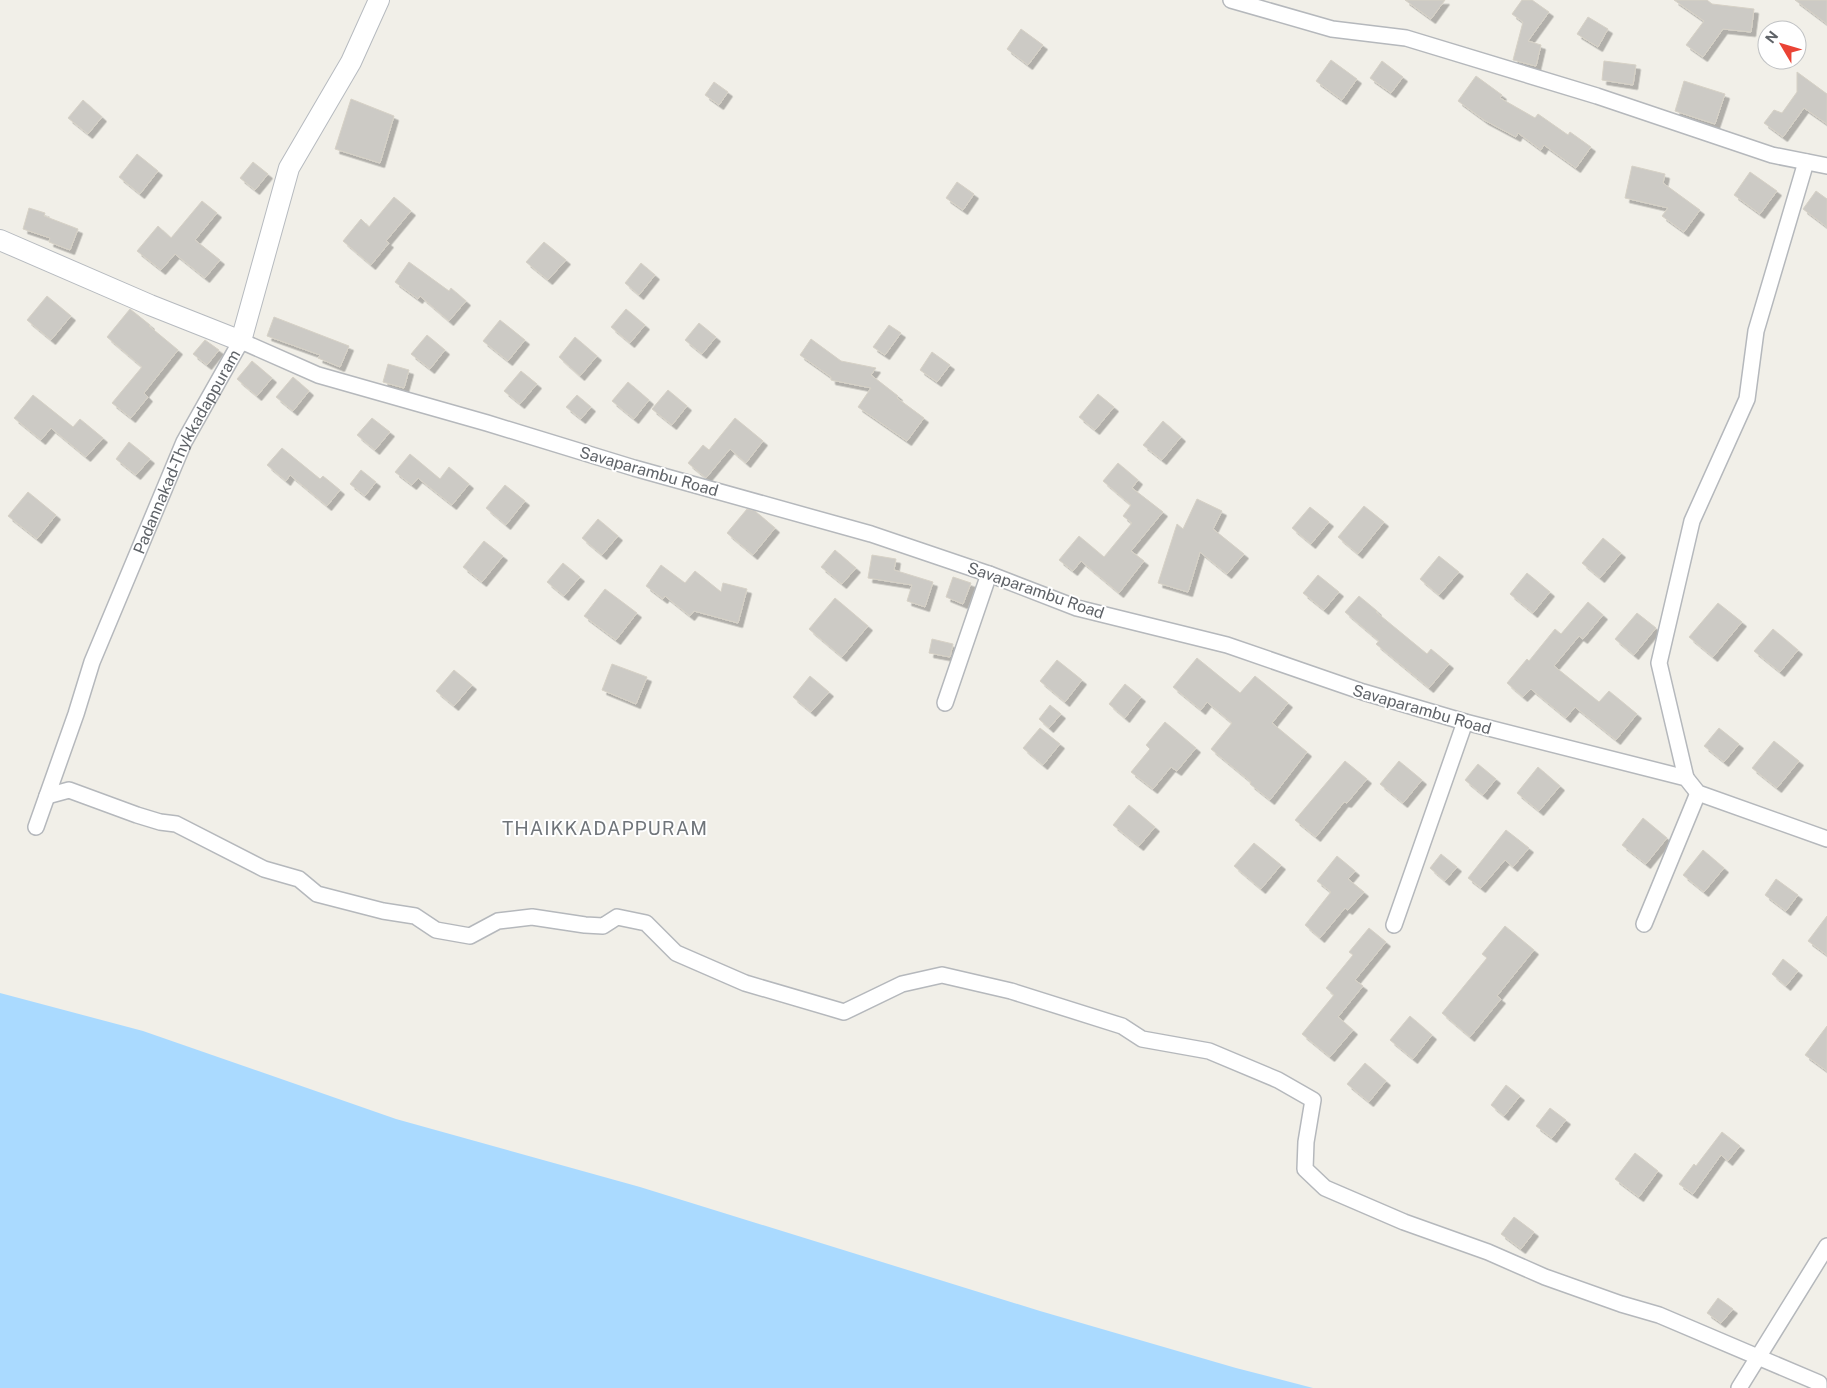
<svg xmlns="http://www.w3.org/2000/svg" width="1827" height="1388" viewBox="0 0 1827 1388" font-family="'Public Sans',sans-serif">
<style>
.water{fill:#aadaff}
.building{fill:#cccac5;stroke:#d6d1c6;filter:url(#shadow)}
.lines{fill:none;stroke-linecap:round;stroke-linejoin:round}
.minor-casing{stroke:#b5b8bc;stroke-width:18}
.secondary-casing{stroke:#b6babf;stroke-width:22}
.minor{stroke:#fff;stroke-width:15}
.secondary{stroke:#fff;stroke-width:20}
.labels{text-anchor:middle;stroke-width:4;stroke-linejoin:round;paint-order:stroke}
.street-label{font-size:16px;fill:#5f6368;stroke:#fff}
.quarter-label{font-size:19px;letter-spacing:1px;fill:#70757a;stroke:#fff}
</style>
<defs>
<filter id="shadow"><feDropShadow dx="4.5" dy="4.5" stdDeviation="0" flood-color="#0004"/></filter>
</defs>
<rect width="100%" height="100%" fill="#f1efe8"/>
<path class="water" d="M0,993L143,1031L396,1119L640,1187L1040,1311L1236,1368L1313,1388H0Z"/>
<path class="building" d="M1405,0H1445L1431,19Z
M1522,0H1532L1549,12L1528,41L1541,45L1536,66L1513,60L1523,22L1512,14Z
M1674,0H1707L1712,4L1754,9L1751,32L1723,29L1703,57L1686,45L1704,21Z
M1795,0H1827V24Z
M1588,17L1608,29L1598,47L1577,34Z
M1021,29L1043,45L1028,65L1007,49Z
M1331,60L1357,79L1342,100L1316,81Z
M1382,61L1403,77L1391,93L1370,78Z
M1604,61L1636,65L1633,85L1602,80Z
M1797,72L1827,94V124L1804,108L1783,137L1764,123L1774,110L1782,113L1797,92Z
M1476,76L1502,95L1500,98L1535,118L1538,114L1568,135L1570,132L1591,147L1576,168L1544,145L1541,150L1518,133L1516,137L1484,120L1458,101Z
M1684,81L1725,94L1715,124L1675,111Z
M714,82L728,92L719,105L705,95Z
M351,99L394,116L380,163L335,149Z
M83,100L102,117L88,134L68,118Z
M137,154L158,171L140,194L119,177Z
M253,162L268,174L255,190L240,178Z
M1632,166L1665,174L1663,183L1700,210L1684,232L1662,216L1668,208L1625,198Z
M1750,172L1777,191L1760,214L1734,195Z
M957,182L974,194L963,210L946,198Z
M1816,191L1827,199V227L1803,209Z
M394,197L411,211L386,241L389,243L371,265L343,241L361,219L369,227Z
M202,201L217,213L195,240L220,260L205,278L175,254L161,270L137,251L158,226L171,238Z
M29,208L45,213L44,216L78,229L70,250L49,242L50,238L23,229Z
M544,242L566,260L548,280L526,262Z
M409,262L449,291L451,288L466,301L449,321L420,296L418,299L395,282Z
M641,263L655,275L639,295L625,283Z
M47,296L71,316L51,340L27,320Z
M130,309L150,325L149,326L178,350L144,393L148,397L131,418L112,403L142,367L107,337Z
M626,309L645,325L630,343L611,327Z
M274,317L349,346L340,367L318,358L320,355L267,336Z
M500,320L525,340L508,361L483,341Z
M699,323L716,337L702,354L685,340Z
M889,325L901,333L885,355L873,347Z
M427,335L445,350L430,369L411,354Z
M575,337L597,356L580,376L559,357Z
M811,339L841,361L876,368L871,375L898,396L897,398L924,418L907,441L858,407L871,388L831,380V377L800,355Z
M205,340L219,350L207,365L193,354Z
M932,352L950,365L937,382L920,370Z
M252,361L272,378L257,396L237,379Z
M388,364L409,370L404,388L383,382Z
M521,371L537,384L520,404L504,391Z
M293,377L309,391L293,411L276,397Z
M628,382L649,400L634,419L612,401Z
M668,390L687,406L672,425L652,409Z
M1098,394L1114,407L1095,430L1079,417Z
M33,395L73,427L80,419L103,438L86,457L51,428L41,440L14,418Z
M577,395L591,407L581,419L566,407Z
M372,418L390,432L375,450L357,435Z
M735,418L763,441L746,463L730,449L706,478L688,463L703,445L709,450Z
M1163,421L1181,437L1162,460L1143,445Z
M129,442L150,459L136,475L116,459Z
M282,448L320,479L323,476L340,490L327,506L290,475L286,481L267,465Z
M410,454L440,479L449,467L469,484L452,505L418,478L412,485L395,472Z
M1118,463L1138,480L1132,488L1163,512L1131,551L1144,561L1119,593L1081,561L1073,571L1059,560L1079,536L1104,557L1132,523L1123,516L1131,505L1103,481Z
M361,470L376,482L365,496L350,484Z
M505,485L525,501L506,525L486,508Z
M28,492L56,515L37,539L8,516Z
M1197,499L1222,511L1213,529L1244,554L1227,574L1200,552L1188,592L1158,583L1177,524L1183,529Z
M1364,506L1384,522L1358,554L1338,537Z
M1310,507L1329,522L1311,544L1292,528Z
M747,509L755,511L775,528L753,555L727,533Z
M598,519L618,536L602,555L582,538Z
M1603,538L1621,553L1600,578L1582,563Z
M484,541L503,556L482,582L463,567Z
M835,550L856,568L842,584L821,567Z
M872,555L896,559L894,570L933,582L925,607L907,601L912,585L868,578Z
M1439,556L1459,572L1439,595L1420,579Z
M563,563L580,577L564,596L547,582Z
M661,565L685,583L695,571L721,592L723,583L747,589L738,623L694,611L690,616L665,596L663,599L646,586Z
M1527,573L1550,592L1533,613L1510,594Z
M1318,575L1339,592L1324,610L1303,593Z
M953,577L971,583L963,604L946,597Z
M605,589L637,613L616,640L584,616Z
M1359,596L1377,611L1376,612L1427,654L1431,649L1449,664L1429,688L1376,644L1379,641L1345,612Z
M835,598L868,626L842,657L809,629Z
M1588,602L1603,615L1583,639L1579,636L1554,666L1599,702L1609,691L1637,714L1616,740L1575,707L1566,718L1531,689L1523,697L1507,683L1527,659L1529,661L1555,629L1561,634Z
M1718,603L1742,622L1713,657L1689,637Z
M1637,613L1656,628L1634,655L1615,639Z
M1773,629L1798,650L1780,672L1754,651Z
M932,639L953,644L950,657L929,653Z
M1197,658L1240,693L1255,676L1288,703L1272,723L1307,752L1270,800L1250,784L1251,782L1211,749L1232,723L1207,702L1201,710L1173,687Z
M1057,660L1082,680L1065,702L1040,681Z
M612,664L647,677L636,704L602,690Z
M454,670L472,685L454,706L436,691Z
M810,676L829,692L811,712L793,697Z
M1125,684L1141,697L1125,718L1109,704Z
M1050,705L1061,714L1049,728L1039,719Z
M1165,722L1196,748L1177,771L1171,767L1153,789L1131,772L1150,749L1146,745Z
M1040,728L1060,744L1043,765L1023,748Z
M1719,728L1739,744L1724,762L1704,746Z
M1774,741L1799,761L1777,788L1752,768Z
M1345,761L1367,779L1347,803L1344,802L1316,837L1295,820Z
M1399,761L1422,780L1403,803L1380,784Z
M1478,764L1496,779L1483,795L1465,780Z
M1538,767L1560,786L1539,811L1517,793Z
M1129,805L1155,827L1139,846L1113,825Z
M1643,818L1667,838L1646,864L1622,845Z
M1506,830L1529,848L1513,867L1505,860L1481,888L1468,878Z
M1254,843L1281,865L1261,889L1234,866Z
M1703,850L1724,868L1704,892L1683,875Z
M1441,854L1457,867L1445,881L1430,868Z
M1337,856L1355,871L1348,879L1364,892L1348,910L1345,908L1320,938L1305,925L1331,892L1317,881Z
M1776,879L1798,895L1786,911L1765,895Z
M1827,916V955L1808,941Z
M1505,926L1534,950L1497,996L1501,999L1470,1037L1442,1013L1487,958L1482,954Z
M1369,928L1386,942L1355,980L1363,986L1338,1017L1353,1030L1330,1057L1302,1034L1334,995L1326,988L1353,955L1349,952Z
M1783,959L1798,971L1786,986L1772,974Z
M1410,1016L1432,1035L1413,1059L1390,1040Z
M1827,1026V1071L1805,1055Z
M1365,1063L1386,1081L1369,1102L1347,1084Z
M1506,1085L1520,1096L1504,1116L1491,1105Z
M1550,1108L1566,1120L1552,1138L1536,1126Z
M1722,1132L1740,1146L1728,1161L1721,1155L1693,1194L1679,1184L1694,1164L1696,1166Z
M1635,1153L1658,1171L1639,1197L1615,1179Z
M1514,1217L1534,1232L1521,1249L1501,1234Z
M1718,1298L1733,1309L1721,1323L1707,1313Z"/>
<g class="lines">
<g class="minor-casing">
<g id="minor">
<path d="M1231,0L1332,29L1406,38L1597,96L1772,155L1827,166"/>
<path d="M945,703L989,574"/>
<path d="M1686,778L1659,663L1692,521L1747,399L1756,331L1806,162"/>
<path d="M47,796L69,790L137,815L160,822L176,824L264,869L299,879L317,894L383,911L415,916L436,930L470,936L498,921L532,917L585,925L603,926L617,917L646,923L676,953L745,983L844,1012L902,984L942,975L1011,991L1122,1026L1142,1039L1209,1051L1278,1080L1313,1100L1306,1142L1305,1169L1325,1188L1404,1222L1488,1252L1545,1277L1621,1304L1659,1315L1819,1383V1388"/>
<path id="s1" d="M36,827L76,714L92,662L184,442L241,341L318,375L487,423L634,468L871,534L989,574L1077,608L1227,645L1363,692L1465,722L1686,778L1698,793L1827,839"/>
<path d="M1644,924L1698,793"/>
<path d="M1394,925L1465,722"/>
<path d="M1739,1388L1827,1246"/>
</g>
</g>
<g class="secondary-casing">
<path id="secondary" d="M0,240L150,305L241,341L289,168L351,62L379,0"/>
</g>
<use href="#minor" class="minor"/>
<use href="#secondary" class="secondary"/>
</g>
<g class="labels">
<g class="street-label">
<text dy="6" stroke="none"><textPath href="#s1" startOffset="405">Padannakad-Thykkadappuram</textPath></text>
<text transform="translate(649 471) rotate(16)" y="6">Savaparambu Road</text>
<text transform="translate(1036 590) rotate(19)" y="6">Savaparambu Road</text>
<text transform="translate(1422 709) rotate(16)" y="6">Savaparambu Road</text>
</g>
<g class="quarter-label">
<text x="605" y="835">THAIKKADAPPURAM</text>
</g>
</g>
<g transform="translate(1782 45) rotate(308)"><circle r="24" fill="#ffffff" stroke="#bfc1c3"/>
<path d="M0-4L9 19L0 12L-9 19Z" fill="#ea4335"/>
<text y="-8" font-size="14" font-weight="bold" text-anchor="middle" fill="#5f6368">N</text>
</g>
</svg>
